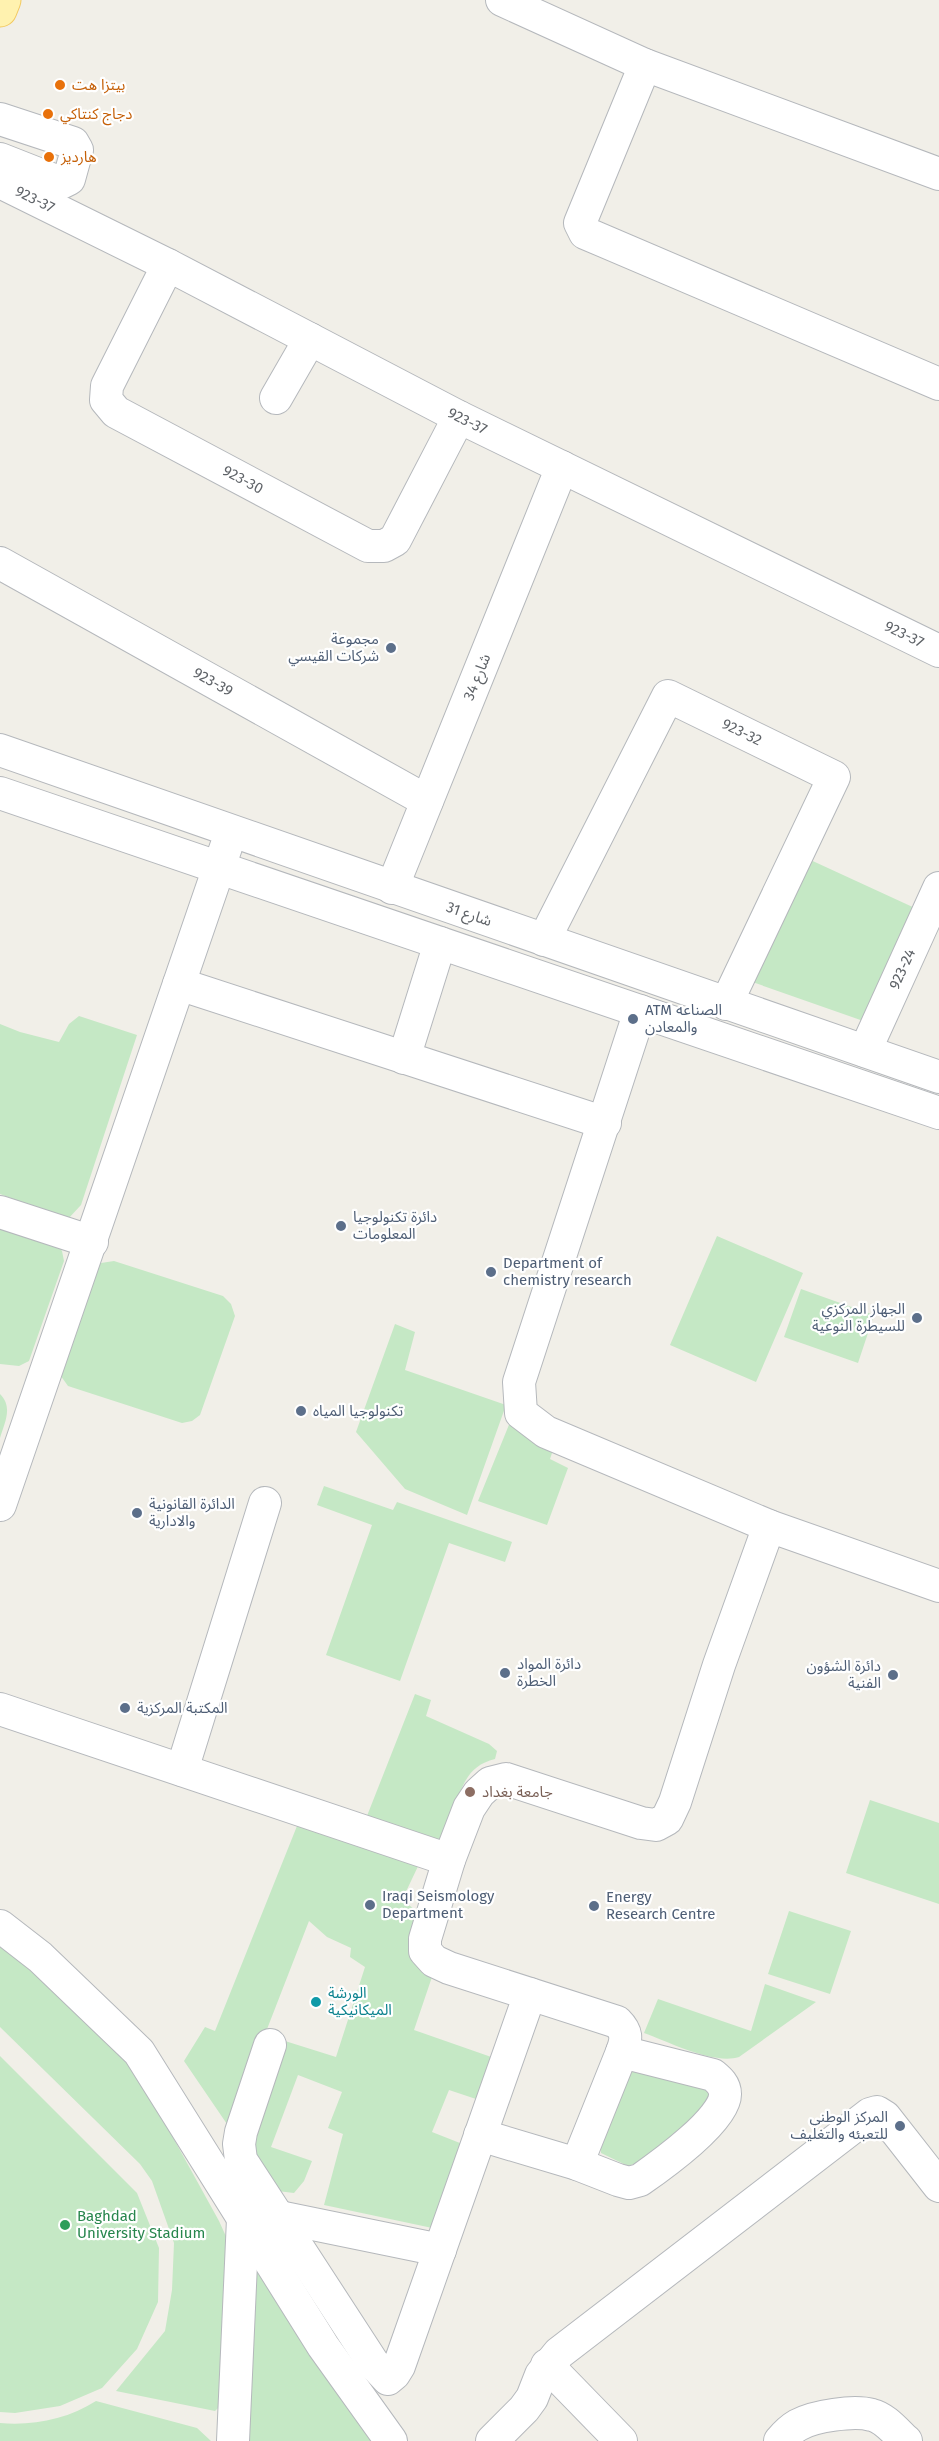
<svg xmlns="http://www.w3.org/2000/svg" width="939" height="2441" viewBox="0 0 939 2441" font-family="'Fira Sans','Noto Sans Arabic',sans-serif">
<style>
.green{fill:#c5e8c5}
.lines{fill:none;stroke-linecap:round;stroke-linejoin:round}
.minor-casing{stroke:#b5b8bc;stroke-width:34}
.major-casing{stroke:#f2c960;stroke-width:35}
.minor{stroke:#fff;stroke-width:32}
.major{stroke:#fff2af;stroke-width:33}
.food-dot{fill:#e8710a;stroke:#fff;stroke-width:2}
.service-dot{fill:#5c6f8a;stroke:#fff;stroke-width:2}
.education-dot{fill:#8d6e63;stroke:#fff;stroke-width:2}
.culture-dot{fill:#0f9aa8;stroke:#fff;stroke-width:2}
.leisure-dot{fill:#2e9e5b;stroke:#fff;stroke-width:2}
.labels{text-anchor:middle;stroke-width:4.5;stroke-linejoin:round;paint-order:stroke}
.food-label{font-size:15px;fill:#c56008;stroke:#fff;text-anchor:start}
.street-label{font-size:15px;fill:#5f6368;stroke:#fff}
.service-label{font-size:15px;fill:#4e5e75;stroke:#fff;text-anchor:start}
.education-label{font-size:15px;fill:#785e54;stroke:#fff;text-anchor:start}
.culture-label{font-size:15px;fill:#0d838f;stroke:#fff;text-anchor:start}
.leisure-label{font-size:15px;fill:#27864d;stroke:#fff;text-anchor:start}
</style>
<rect width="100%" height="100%" fill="#f1efe8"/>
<path class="green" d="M804,857L917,909L869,1023L741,978Z
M79,1016L137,1035L81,1205L68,1219L0,1194V1024L20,1032L59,1042L69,1024Z
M0,1222L55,1241L62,1251L64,1261L29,1361L19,1366L0,1364Z
M717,1236L803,1273L756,1382L670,1345Z
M114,1261L223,1296L231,1304L235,1316L200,1415L192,1421L182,1423L68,1386L58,1372L90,1272L101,1263Z
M801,1289L874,1315L858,1363L784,1337Z
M395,1324L415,1332L405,1370L506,1405L467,1515L405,1489L356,1432Z
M0,1394C13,1407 5,1422 0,1438Z
M513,1415L555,1444L550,1459L568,1468L547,1525L478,1501Z
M324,1486L393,1510L397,1502L512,1542L505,1562L449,1543L400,1681L326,1655L372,1525L317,1505Z
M415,1694L431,1700L426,1716L489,1744L497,1751L495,1759C448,1770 464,1825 435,1843L365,1821Z
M870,1800L939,1823V1904L846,1873Z
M299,1821L421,1860L402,1900L417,1911L411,1948L434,1971L414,2030L497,2059L479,2100L449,2090L432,2132L465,2145L437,2229L324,2205L343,2134L328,2128L342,2092L298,2075L271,2147L312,2161L304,2181L294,2193L269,2190L247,2152L285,2041L336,2057L365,1967L350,1957L351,1948L327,1937L309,1921L229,2127L184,2061L205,2027L215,2031Z
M789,1911L851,1931L830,1994L768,1974Z
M0,1940L34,1965L138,2074L219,2221L229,2243L225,2401L215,2411L116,2391L165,2331L172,2290L174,2243L152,2181L140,2164L0,2027Z
M765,1984L816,2002L739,2057C714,2065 669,2042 644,2033L658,1999L751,2031Z
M0,2056L137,2193L159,2248L158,2302L137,2349L102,2388L60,2406L15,2413L0,2412Z
M632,2062L708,2085L714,2104L644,2160L628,2166L601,2153L600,2141Z
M253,2269L261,2273L324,2375L372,2441H248Z
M96,2401L197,2428L211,2441H0V2423C33,2426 68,2419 96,2401Z"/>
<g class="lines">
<g class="minor-casing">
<g id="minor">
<path d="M502,0L645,65L939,174"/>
<path d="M645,65L580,223L585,233L939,384"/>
<path d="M0,119L73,143L77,150L69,179L61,183L0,159"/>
<path id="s1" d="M0,182L168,265L459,417L939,651"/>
<path id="s2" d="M168,265L107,386L106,400L116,412L368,546H384L395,540L459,417"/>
<path d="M276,398L310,339"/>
<path id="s3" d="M0,563L427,801"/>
<path d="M0,750L939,1077"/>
<path d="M0,793L939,1113"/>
<path d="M392,888L562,467"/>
<path id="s4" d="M544,940L668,696L834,777L726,1004"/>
<path d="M179,984L605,1123"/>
<path d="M640,1011L519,1382L521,1413L546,1432L769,1526"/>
<path id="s5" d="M865,1051L939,888"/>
<path d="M404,1058L440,943"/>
<path d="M0,1212L92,1242"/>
<path d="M0,1505L226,847"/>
<path d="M0,1709L449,1860"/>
<path d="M182,1770L265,1503"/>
<path d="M0,1926L40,1957L139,2052L323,2346L391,2441"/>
<path d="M270,2045L241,2132L239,2144L241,2160L373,2363L388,2379L394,2374L399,2366L530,1994"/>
<path d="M480,2135L577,2164L618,2180L629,2183L640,2180C660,2166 726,2119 725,2094C725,2085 719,2080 713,2075L622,2052"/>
<path d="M577,2164L622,2052C627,2038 627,2032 617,2022L449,1968L434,1961L425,1951V1939L449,1860L469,1808L479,1793L490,1783L506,1779L641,1823L656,1825L667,1819L675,1802L719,1665L769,1526L939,1586"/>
<path d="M279,2217L440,2250"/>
<path d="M547,2365L621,2441"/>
<path d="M233,2441L243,2219"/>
<path d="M492,2441L524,2409L532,2398L541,2375L559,2353L870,2114L877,2112L885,2117L939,2186"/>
<path d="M780,2441C785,2435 791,2429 798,2425C814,2416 854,2410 872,2415C885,2418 896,2432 906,2441"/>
</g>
</g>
<g class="major-casing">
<path id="major" d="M0,10L4,0"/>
</g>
<use href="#minor" class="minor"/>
<use href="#major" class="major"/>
</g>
<g class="food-dot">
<circle cx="60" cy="85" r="6"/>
<circle cx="48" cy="114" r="6"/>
<circle cx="49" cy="157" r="6"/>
</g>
<g class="service-dot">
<circle cx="391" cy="648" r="6"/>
<circle cx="633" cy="1019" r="6"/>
<circle cx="341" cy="1226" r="6"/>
<circle cx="491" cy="1272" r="6"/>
<circle cx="917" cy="1318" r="6"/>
<circle cx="301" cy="1411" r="6"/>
<circle cx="137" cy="1513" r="6"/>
<circle cx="505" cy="1673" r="6"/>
<circle cx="893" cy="1675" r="6"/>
<circle cx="125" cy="1708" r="6"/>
<circle cx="370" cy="1905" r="6"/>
<circle cx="594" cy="1906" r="6"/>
<circle cx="900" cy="2126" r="6"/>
</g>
<circle class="education-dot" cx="470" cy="1792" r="6"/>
<circle class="culture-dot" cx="316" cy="2002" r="6"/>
<circle class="leisure-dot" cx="65" cy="2225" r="6"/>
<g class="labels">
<g class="food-label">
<text x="72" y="90">بيتزا هت</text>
<text x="60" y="119">دجاج كنتاكي</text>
<text x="61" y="162">هارديز</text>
</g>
<g class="street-label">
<text dy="5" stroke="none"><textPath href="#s1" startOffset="39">923-37</textPath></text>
<text dy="5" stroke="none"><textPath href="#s1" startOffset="525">923-37</textPath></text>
<text dy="5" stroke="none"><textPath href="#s2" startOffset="309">923-30</textPath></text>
<text dy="5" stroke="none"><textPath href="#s1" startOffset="1011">923-37</textPath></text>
<text transform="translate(477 677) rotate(-68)" y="5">شارع 34</text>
<text dy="5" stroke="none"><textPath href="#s3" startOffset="244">923-39</textPath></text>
<text dy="5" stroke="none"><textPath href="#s4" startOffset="356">923-32</textPath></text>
<text transform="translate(469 914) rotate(19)" y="5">شارع 31</text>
<text dy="5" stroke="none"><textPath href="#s5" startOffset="90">923-24</textPath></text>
</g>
<g class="service-label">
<text x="379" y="644" text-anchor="end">مجموعة<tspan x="379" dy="17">شركات القيسي</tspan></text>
<text x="645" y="1015">ATM الصناعه<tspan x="645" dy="17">والمعادن</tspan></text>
<text x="353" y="1222">دائرة تكنولوجيا<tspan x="353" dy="17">المعلومات</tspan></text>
<text x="503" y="1268">Department of<tspan x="503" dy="17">chemistry research</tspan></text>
<text x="905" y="1314" text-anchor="end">الجهاز المركزي<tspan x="905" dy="17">للسيطرة النوعية</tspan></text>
<text x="313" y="1416">تكنولوجيا المياه</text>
<text x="149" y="1509">الدائرة القانونية<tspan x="149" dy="17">والادارية</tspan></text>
<text x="517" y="1669">دائرة المواد<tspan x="517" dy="17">الخطرة</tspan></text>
<text x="881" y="1671" text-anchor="end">دائرة الشؤون<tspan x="881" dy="17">الفنية</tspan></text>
<text x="137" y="1713">المكتبة المركزية</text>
<text x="382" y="1901">Iraqi Seismology<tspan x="382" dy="17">Department</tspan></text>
<text x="606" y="1902">Energy<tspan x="606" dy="17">Research Centre</tspan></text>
<text x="888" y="2122" text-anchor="end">المركز الوطني<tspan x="888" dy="17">للتعبئه والتغليف</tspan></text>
</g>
<g class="education-label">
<text x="482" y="1797">جامعة بغداد</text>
</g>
<g class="culture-label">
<text x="328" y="1998">الورشة<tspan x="328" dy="17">الميكانيكية</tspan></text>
</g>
<g class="leisure-label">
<text x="77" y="2221">Baghdad<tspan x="77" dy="17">University Stadium</tspan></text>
</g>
</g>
</svg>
